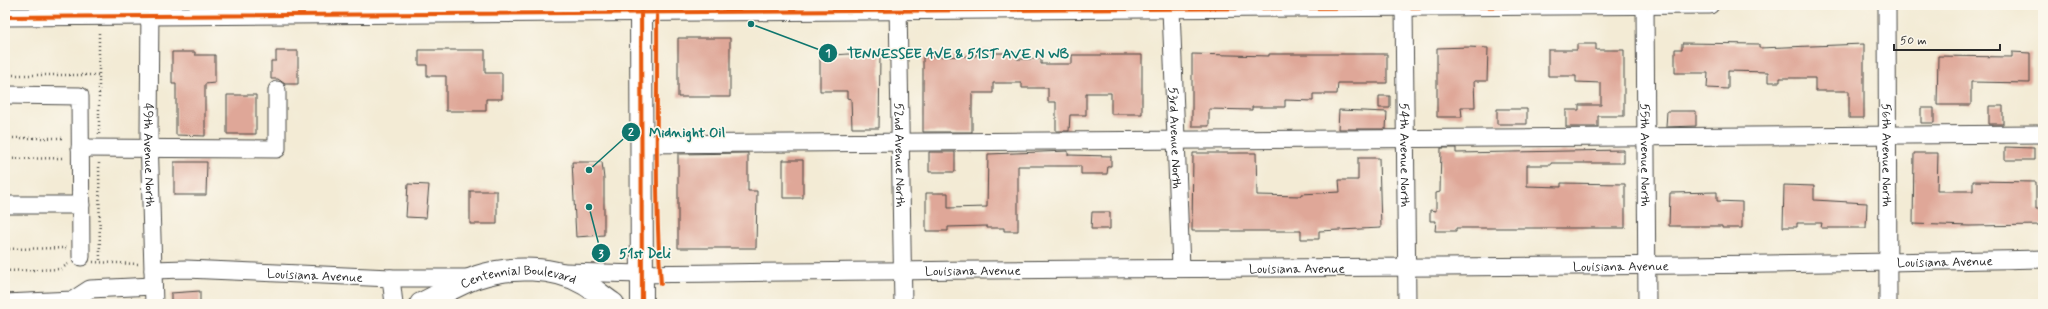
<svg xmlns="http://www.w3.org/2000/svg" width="2048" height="309" viewBox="0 0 2048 309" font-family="Mynerve,sans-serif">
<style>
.building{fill:#dfa798}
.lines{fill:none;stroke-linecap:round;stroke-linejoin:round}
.minor-casing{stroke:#494844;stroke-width:19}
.major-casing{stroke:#494844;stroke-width:24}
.path{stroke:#494844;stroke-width:2.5;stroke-dasharray:1 3;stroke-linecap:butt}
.minor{stroke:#fff;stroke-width:17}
.major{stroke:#fff;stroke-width:22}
.cycleway-casing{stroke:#fbf7ec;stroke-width:6}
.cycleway{stroke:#e8590c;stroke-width:4}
.labels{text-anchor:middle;stroke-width:3.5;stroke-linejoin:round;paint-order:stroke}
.street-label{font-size:13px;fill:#2b2b2b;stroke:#fbf7ec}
.leader{fill:none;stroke:#0f766e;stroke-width:1.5}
.callout-dot{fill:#0f766e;stroke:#fbf7ec;stroke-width:1.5}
.mark-label{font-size:12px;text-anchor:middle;font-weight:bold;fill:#fff}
.callout-label{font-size:14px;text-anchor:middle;font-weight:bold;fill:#0f766e;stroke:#fbf7ec;stroke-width:3.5;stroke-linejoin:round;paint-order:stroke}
</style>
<rect width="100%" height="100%" fill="#fbf7ec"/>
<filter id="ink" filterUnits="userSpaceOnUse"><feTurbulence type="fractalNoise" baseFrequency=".025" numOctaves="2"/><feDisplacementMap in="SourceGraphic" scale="8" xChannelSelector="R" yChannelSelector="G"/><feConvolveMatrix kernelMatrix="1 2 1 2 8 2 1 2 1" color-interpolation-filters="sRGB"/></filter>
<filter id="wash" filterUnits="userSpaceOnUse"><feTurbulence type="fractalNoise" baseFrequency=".012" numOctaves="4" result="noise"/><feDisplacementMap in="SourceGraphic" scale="16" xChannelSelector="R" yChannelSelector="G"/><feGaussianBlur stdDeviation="0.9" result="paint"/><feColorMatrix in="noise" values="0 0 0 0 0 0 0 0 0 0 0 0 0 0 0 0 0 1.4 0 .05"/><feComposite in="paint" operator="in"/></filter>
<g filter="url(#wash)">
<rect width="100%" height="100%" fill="#f3ebd5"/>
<g id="blocks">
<path class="building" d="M678,38H730V97H678Z
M1682,43L1759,44V48L1864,44V118H1849V91H1815V78H1780V82H1768V72L1728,71V89L1707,88L1708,73H1675V49H1682Z
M1577,44H1596V50H1624V116H1598V127H1566V110H1579V105H1601V83L1576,82V76H1548V50H1577Z
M1469,47L1488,48L1487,81H1474L1475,107H1461L1462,117H1437V48Z
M977,49L994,50V53H1017V59H1041V64H1072V55H1142V114H1111V93H1086V115H1070L1069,131H1056V102H1048V88H1022V83H993V93H972V132H923V57L976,56Z
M419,50H485V73H502V99H486V111H446V76H427V65H419Z
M276,51H298V84H285L278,79H271V61H276Z
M172,52H195V55H215V83L205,84V136L176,135V84H172Z
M2012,52L2030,53V83L1971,82V105H1937L1938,56L2012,57Z
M848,54L880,55L879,128H852L851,99L847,98V91H820V56Z
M1192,54L1269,56V54H1387V83H1338L1337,94H1313V101L1285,100V107H1252V110L1209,109V126H1192Z
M227,95H256V134H227Z
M1379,96H1390V108H1379Z
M1989,106H2003V124H1989Z
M1921,108H1934V123H1921Z
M1497,109H1527V124H1497Z
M1339,110L1387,112L1386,129H1338Z
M1667,111H1696V126L1666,127Z
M2005,147L2034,148V160H2005Z
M1441,148H1456V153L1624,150V163H1551V165H1527V186L1561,187V183L1625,184V228H1456V231H1435L1436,221H1430V210L1436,211V193L1440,192Z
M1068,151V155L1111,156V166H1108L1107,174H1081V166H1018V231H1004V228H987V226L948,227V231H926V193H948V208L987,207L988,154Z
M929,152H955V172H929Z
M748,153V191H757L756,248H678V154Z
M1193,153H1256L1257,195L1301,196V194L1340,192L1339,180H1358V158H1379L1381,228L1319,231V239H1301V231H1192Z
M1914,153H1938L1937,191H1973V181L2036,182V209H2043V225L1969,226L1913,224Z
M783,160H803V198H783Z
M174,162H207L206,195H174Z
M572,162H602L604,179V235L576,237Z
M408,184L429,185L426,218L406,217Z
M1784,185L1814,186V200L1867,203L1866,228H1821L1822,223H1797V227H1783Z
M470,191H497V224H470Z
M1717,192V201L1742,202V228H1722V226H1669L1670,193Z
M1092,212H1110V229H1091Z
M200,291V304H171V293Z"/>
</g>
</g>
<g filter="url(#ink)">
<use href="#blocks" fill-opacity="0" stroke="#494844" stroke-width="1"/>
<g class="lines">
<g class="minor-casing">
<g id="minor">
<path id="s1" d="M150,5L149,136L154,304"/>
<path id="s2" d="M898,5L903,304"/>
<path id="s3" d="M1404,5L1407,304"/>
<path id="s4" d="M1645,5L1647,304"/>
<path id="s5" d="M1887,5L1888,304"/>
<path id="s6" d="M1171,9L1181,268"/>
<path d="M5,17L1710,5"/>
<path d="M5,95L80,96L81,257"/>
<path d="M641,144L2043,134"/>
<path d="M80,148L277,149V90"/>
<path d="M5,205H81"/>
<path id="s7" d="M153,270L186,269L391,278H471"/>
<path id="s8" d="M564,272L642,274C1109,266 1576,270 2043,259"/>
<path d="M391,278L394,304"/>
<path d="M5,303L73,300L90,289L153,286"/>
</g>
</g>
<g class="major-casing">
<g id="major">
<path d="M641,5L642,304"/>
<path id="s9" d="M421,304C440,295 458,284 477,277C510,266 555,266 585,284C595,290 604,298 613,304"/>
</g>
</g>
<path class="path" d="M99,33V134
M5,75H99
M7,80V32
M7,109V159
M5,138H65
M5,159L65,158
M99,163L100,262
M5,249L66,248
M93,262L138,264
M5,271L61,269L68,264"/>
<use href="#minor" class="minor"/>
<use href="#major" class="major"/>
<g class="cycleway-casing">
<path id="cycleway" d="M641,5L642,304
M657,5C658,98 654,191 661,284
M5,17L1710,5"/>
</g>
<use href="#cycleway" class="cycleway"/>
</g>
</g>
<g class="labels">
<g class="street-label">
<text dy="5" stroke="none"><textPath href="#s6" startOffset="129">53rd Avenue North</textPath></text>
<text dy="5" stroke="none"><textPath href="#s5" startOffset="150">56th Avenue North</textPath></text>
<text dy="5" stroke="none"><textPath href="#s1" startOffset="150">49th Avenue North</textPath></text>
<text dy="5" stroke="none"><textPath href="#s2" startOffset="150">52nd Avenue North</textPath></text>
<text dy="5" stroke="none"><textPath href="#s3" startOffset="150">54th Avenue North</textPath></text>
<text dy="5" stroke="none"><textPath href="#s4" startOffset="150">55th Avenue North</textPath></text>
<text dy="5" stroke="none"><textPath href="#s8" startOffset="1381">Louisiana Avenue</textPath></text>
<text dy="5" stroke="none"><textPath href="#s8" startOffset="1057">Louisiana Avenue</textPath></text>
<text dy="5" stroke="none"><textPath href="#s8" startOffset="733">Louisiana Avenue</textPath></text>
<text dy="5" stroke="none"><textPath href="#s8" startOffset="409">Louisiana Avenue</textPath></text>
<text dy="5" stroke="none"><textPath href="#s7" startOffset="162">Louisiana Avenue</textPath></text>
<text dy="5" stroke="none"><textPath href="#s9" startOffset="104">Centennial Boulevard</textPath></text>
</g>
</g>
<path class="leader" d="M751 24L828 53M589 170L631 132M589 207L601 253"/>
<g class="callout-dot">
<circle cx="751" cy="24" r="4"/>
<circle cx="589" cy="170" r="4"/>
<circle cx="589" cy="207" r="4"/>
<circle cx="828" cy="53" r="10"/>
<circle cx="631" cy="132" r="10"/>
<circle cx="601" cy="253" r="10"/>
</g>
<g class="mark-label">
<text x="828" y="57">1</text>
<text x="631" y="136">2</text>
<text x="601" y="258">3</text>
</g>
<g class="callout-label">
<text x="958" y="58">TENNESSEE AVE &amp; 51ST AVE N WB</text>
<text x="687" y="137">Midnight Oil</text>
<text x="645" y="258">51st Deli</text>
</g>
<rect width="2048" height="309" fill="none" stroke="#fbf7ec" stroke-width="20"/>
<path d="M1894 44v6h106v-6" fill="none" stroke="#2b2b2b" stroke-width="2"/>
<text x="1900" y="44" font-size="12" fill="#2b2b2b" stroke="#fbf7ec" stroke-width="3" paint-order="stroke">50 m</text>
</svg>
